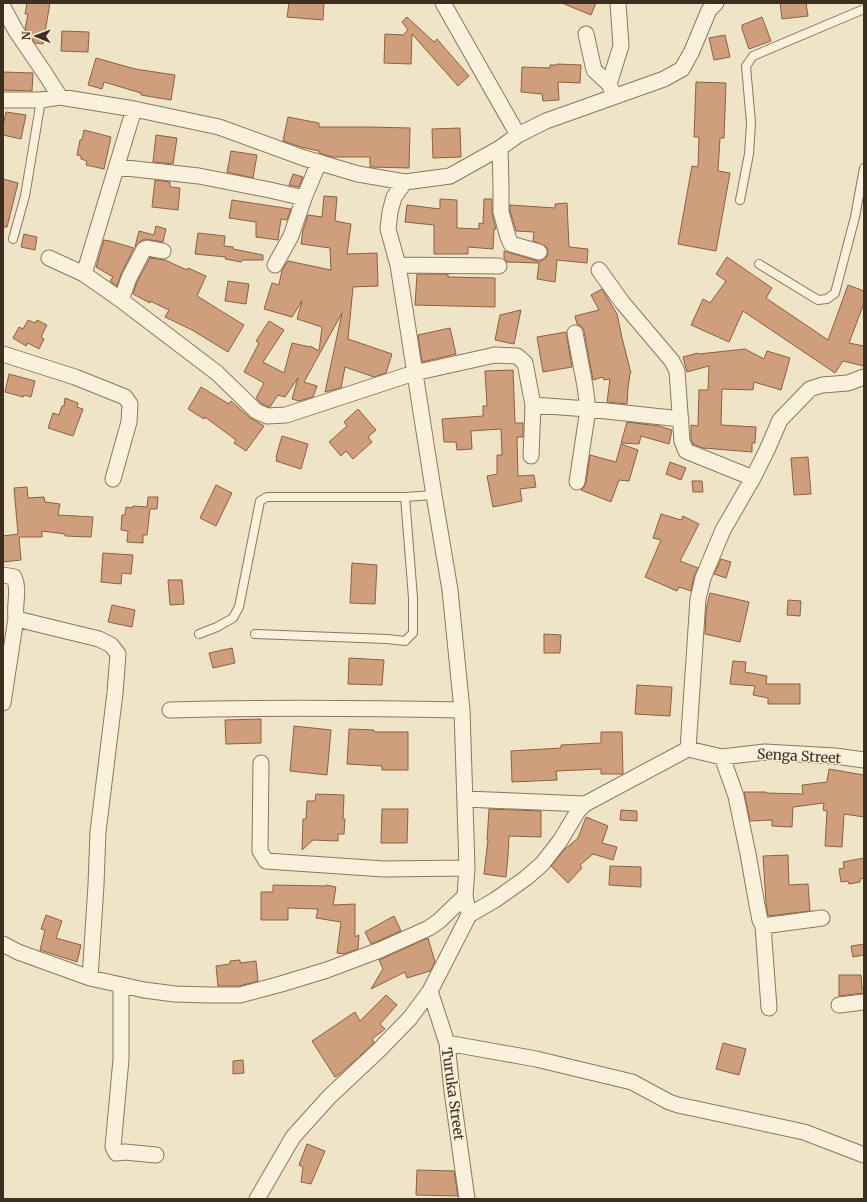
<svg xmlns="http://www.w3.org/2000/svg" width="867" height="1202" viewBox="0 0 867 1202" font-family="Merriweather,serif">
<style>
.building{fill:#cf9f7d;stroke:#8d5f41}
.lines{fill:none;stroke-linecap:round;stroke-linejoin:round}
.lane-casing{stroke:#8d765c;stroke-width:10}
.street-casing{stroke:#8d765c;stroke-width:17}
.lane{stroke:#faf1dc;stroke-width:8}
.street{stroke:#faf1dc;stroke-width:15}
.labels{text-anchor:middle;stroke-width:3;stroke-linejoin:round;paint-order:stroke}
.street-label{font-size:14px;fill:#3d2e20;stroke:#f7eed8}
</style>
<rect width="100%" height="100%" fill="#f0e4c8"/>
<path class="building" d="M27,3H50L43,44L35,43L25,29L28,14H25Z
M289,3H324L323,20L287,17Z
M562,3H596L591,15Z
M780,3H806L808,16L782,19Z
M407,17L434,42L437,39L469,76L458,86L412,34L411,64L384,63L385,34L403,35L408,30L402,22Z
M762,17L771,41L749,49L742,29V25Z
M62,31L89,32L88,52L61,51Z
M725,35L730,57L714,60L709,38Z
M96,58L135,69L175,75L171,100L141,95V93L104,82L102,89L88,85Z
M557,64L581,65L580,83L558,82L559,100L543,101L542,94L521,92L522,67L550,68V65H557Z
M3,72L33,73L32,91L3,90Z
M696,82L726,83L724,138H720L718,171L730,173L716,251L678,244L692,166L698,167L699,137H694Z
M6,112L26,115L21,139L3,135V126Z
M288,117L319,123V127H371L410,128L409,168L370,167V157H333L319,153V151L301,147L283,141Z
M460,128L461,157L433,158L432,129Z
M84,130L111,137L104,169L86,165L87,161L81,159V156L77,155L80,140H82Z
M156,135L177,138L173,164L153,162Z
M231,151L257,155L253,178L227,172Z
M293,174L303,177L299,187L289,185Z
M3,179L18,183L7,227H3Z
M155,180L170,182V187L180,188L178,210L152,207Z
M324,196L337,197L335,221L351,224L347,254L377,253L378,286L353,287L348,339L392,354L386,373L374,377L345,367L341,388L325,392L342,313L304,382L317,386L313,397L299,401L292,399L298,378L285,397L278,395L270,407H269L261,403L256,398L264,383L244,372L259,343L256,341L269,321L284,330L263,362L284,373L292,343L310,347V346L319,351L322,327L297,319L302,301L292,317L264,309L272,283L279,285L282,270L288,261L331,270L330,248L301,244L303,230L308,215L322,217Z
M440,199L457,200V228L479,229V223L483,224L484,199H492V214L496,229H494L493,249L468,247V254H434V225L405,222L407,205L440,209Z
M232,200L291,209L287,220L281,219L278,240L256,237V222L229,218Z
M567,203L569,247L588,249L587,263L557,260L555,282L537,279L539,263L507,262L504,258V251L537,261H541L545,259L548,254V249L545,246L533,241L534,232L516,231L510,211V205L555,208V204Z
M156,226L166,229L163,242L145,239L141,241L135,247L139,231L154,235Z
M198,233L225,236L224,246L233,247V249L263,255V260H242L241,262L225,259L226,257L195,254Z
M24,234L37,237L35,250L21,247Z
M104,240L110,241L134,248L121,274L117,286L110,281L113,277L96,267Z
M727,257L772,288L766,298L828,340L848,285L864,291V303L849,343L864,346V366L843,361L835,373L743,311L729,342L691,325L703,299L710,303L726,281L716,274Z
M150,258L165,260L187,270L188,268L206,276L197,296L244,325L228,352L192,330L165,317L169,310L150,301V303L133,294L137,282Z
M417,274H448V277L495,278V307L415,305Z
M228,281L249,284L246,304L225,301Z
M602,289L617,314L622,338L631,373H630L628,388L627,389H628L627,404L607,402L610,379L604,380L603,377L593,380L584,331L582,327L577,324L575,316L599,310L591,295Z
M521,310L514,344L495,340L500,315Z
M28,320L35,323L37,320L47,325L41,337L44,339L39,349L28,343L26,346L13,338L19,327L23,329Z
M450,328L456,354L422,362L418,335Z
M566,332L572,367L543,372L537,337Z
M745,349L764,359L767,351L790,358L781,390L754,382L753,390L722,389L721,425L756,427L755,443H752V452L703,448L693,444L691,439V425L698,426L699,390H708L709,366L687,372L683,357L698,353L699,354Z
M513,370L515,423H523V437H517L518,476L534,475L536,487L520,489L522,501L493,507L487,476L497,474V455H502L501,429L471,431L472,449L457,450L456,442H444L442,419L483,416V406H487L485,371Z
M9,374L35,381L31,397L24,395L23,397L5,392Z
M201,387L229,404L231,401L250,418L264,426L246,451L234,443L236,440L205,417L204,419L188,409Z
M65,398L78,403L77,407L83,409L73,436L48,428L53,413L59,415L62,406H64Z
M358,409L376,430L368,437L372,442L353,459L346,451L341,456L329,442L347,426L344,422Z
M627,422L659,426L672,430L669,444L641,436L639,444L621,443Z
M282,436L308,444L301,469L276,461L277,458L276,457Z
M621,444L638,450L629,481L619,480L611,502L581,490L584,487L586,483L590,455L616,462Z
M808,457L811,494L794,495L791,458Z
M670,462L686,468L681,480L666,474Z
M692,481H702L703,492H693Z
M216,485L232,493L216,526L200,518Z
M27,487L28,498L44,497L45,502L60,504L58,515L93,517L91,537L65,536V534L42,531V537H19L21,560L3,562V536L18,534L14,488Z
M148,497H158L157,509H150L147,535H143V543L127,542L128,531L121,530L122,515H125L126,507L133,508V506L147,507Z
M661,514L681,520L683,516L699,524L680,561L698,568L694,576L691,591L679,587L677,591L645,577L661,540L653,538Z
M103,553L133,555L131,574L122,573L121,584L101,582Z
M721,559L731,562L726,578L714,574Z
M352,563L377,565L375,604L350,603Z
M168,580H182L184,604L170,605Z
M710,593L749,602L740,642L705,634L706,610Z
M788,600L801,601L800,616L787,615Z
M112,605L135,610L132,627L108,622Z
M544,634L561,635L560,653H544Z
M232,648L235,663L213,668L209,653Z
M349,658L384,660L382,685L348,684Z
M733,661L746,662L745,672L767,676L766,684H800V704H768V698L753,695L755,686L730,684Z
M637,685L672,687L670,716L635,714Z
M261,719V743L226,744L225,720Z
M294,726L331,730L327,775L290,771Z
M349,729L374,730V732H408V770H382V766L347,764Z
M601,732H622L623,774H601V769L556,771L557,780L512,782L511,751L561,748V745L601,743Z
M829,769L864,775V817L844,814L842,847L825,846L827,811L823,810L824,803L793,807L792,827L772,826V820L750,821L744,792H766V793L803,794L802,785L827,782Z
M316,794L344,795L343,819H345L344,834H338V841L313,840L302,850L303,819H306L307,801H315Z
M382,809H408L407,843H381Z
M489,809L541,811V837L509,836L508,856L506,877L484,874L488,840H487Z
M621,810L637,811V821L620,820Z
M586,817L608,826L602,843L617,847L613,860L593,854L580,865L582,868L568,883L551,866L564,850L578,838Z
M788,855L789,885L808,884L810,911L768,916L766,902L763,856Z
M864,858V878L860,879V882L849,884L848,881L841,882L839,869L844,868L843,862Z
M610,866L641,867V887L609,885Z
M273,885L326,886V885L336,887L333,905L355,904V937L359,935L358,949L344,954L337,953L341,922L316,918L318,909L288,908V920H261V892H273Z
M46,915L62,921L56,938L81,945L77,962L40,950L45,930L41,929Z
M394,916L401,931L371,944L365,932Z
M428,938L435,962L430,971L407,978L405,972L371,989L383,969L379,960Z
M864,944V955L853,957L851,946Z
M240,960V963L256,961L258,981L239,986H218L216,966L230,964V961Z
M839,975H861L862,989H864V993L839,996Z
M386,995L397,1005L380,1024L385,1029L372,1039L374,1042L373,1044L341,1073L335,1077L312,1041L355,1012L360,1021Z
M723,1043L746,1049L739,1075L716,1069Z
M243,1060L244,1073L233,1074V1061Z
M307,1144L325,1151L311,1184L301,1182L303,1167L299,1165Z
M417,1170L454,1171L458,1196L416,1195Z"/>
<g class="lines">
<g class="lane-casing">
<path id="lane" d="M740,200L749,154L751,123L746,66L753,56L864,9
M13,239L25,196L41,100
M759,264L818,300L827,299L835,293L855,217L864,168
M199,634L217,627L233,618L239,607L260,501L267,497H405L434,495
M255,634L387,639L405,641L413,633V598L405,497"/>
</g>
<g class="street-casing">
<path id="street" d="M443,3L518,135
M3,7L16,31L44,72L60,97
M586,34L594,70L609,84L612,91
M609,84L621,46L618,3
M3,100H41L60,97L134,109L219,127L304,158L358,174L405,182L450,176L500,148L518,135L546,121L664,79L682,69L692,51L709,10L716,3
M500,148L501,185V212L508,237L511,244L539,252
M117,167L199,176L270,190L304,198
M405,182L394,197L390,212L388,229L398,265L434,495L450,590L462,710L467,868L465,896L469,915
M49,258L84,274L121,300L217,373L256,411L267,416L286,415L414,373L495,355L517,356L525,363L533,405L531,456
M275,265L291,236L304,198L319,162
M398,265L499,266
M599,270L622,302L672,361L677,371L682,441L686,451L753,478
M84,274L134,109
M121,300L129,278L144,249L147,248L163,251
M575,333L585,386L588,409L577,482
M3,354L75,377L125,397L130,404L129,422L113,479
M533,405L588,409L681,419
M3,575L14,577C20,590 14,603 16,618L21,620L99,639L111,645L118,654L115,693L98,832L96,885L90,978
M3,703L16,618
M170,710C268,707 365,708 462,710
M688,749L698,599L703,578L723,530L753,478L767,450L780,420L810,389L822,385L848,383L864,377
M688,749L722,757L765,752L835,756L864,760
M722,757L736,796L748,854L757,905L760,920L763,926L822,918
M261,763L260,851L266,861L384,869L467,868
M465,799L585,804
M763,926L769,1008
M3,944L18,952L90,978L144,990L175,994L209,995H240L281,984L327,970L380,950L429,928L439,921L465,896
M121,985V1059L113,1147L116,1153L125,1152L156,1155
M430,991L447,1043L452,1091L467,1199
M839,1005L864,1002
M447,1043L536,1059L632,1082L669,1102L678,1105L804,1132L864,1155
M257,1199L293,1137L329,1097L379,1050L410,1018L430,991L469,915L495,900L526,878L542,864L560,841L578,811L585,804L688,749"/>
</g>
<use href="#lane" class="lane"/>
<use href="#street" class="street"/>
</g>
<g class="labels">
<g class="street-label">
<text transform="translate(799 756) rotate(3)" y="5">Senga Street</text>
<text transform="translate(453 1094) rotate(82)" y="5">Turuka Street</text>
</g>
</g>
<rect width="867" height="1202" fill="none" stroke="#3d2e20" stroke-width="8"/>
<g transform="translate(36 36) rotate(271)" stroke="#f7eed8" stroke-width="3" paint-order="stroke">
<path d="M0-3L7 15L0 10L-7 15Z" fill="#3d2e20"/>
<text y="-6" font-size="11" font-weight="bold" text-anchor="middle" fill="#3d2e20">N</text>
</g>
</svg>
